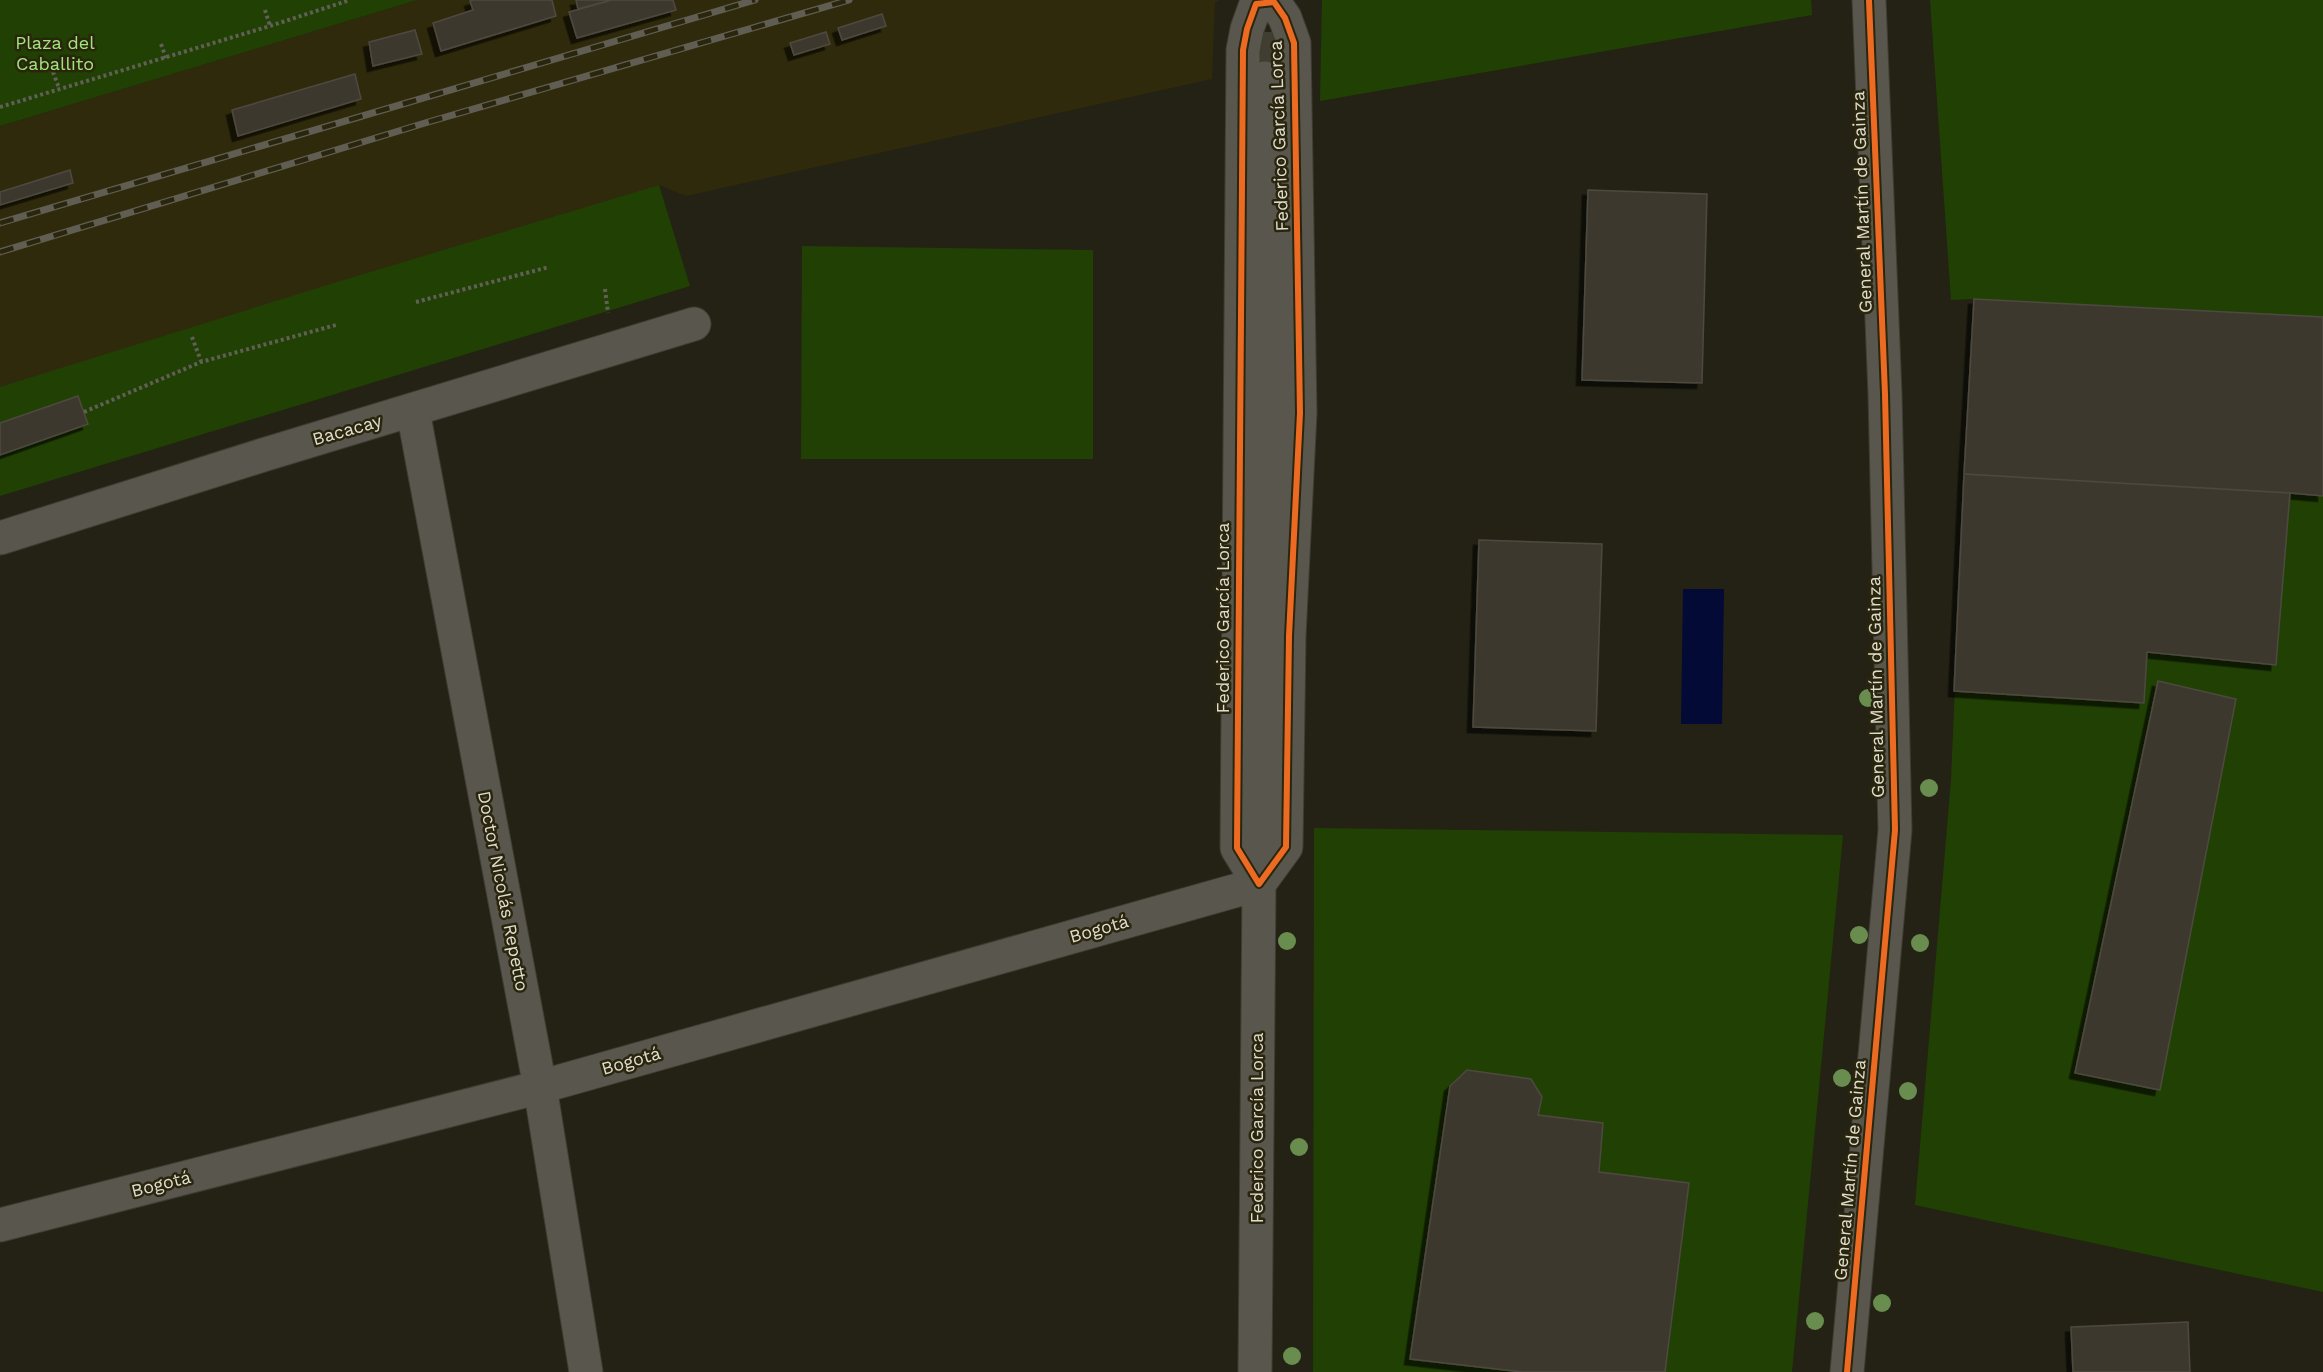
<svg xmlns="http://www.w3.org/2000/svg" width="2323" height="1372" viewBox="0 0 2323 1372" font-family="'Work Sans',sans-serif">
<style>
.built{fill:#2f2a0b}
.green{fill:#204103}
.water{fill:#030a35}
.building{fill:#3e392f;stroke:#4e493f;stroke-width:1.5;filter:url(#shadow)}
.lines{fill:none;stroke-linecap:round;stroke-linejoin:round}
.street-tunnel{stroke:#403e30;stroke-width:33;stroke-dasharray:33 16;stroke-linecap:butt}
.street-casing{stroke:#3f3d33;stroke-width:35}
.path{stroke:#615f56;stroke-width:4;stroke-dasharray:3 3;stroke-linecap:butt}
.street{stroke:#59574d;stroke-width:33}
.rail-casing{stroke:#605e53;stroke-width:7}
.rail{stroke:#2a260e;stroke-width:4.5;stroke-dasharray:14;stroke-linecap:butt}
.cycleway-casing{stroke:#2a260e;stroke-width:10}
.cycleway{stroke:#ed6a23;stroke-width:6}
.tree{fill:#698d4e}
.labels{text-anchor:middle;stroke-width:5;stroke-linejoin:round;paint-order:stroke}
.park-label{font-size:18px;fill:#a2e47d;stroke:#2a260e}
.street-label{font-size:18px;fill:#e0ddcf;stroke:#2a260e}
</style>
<defs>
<filter id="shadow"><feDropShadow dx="-5.5" dy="5.5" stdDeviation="0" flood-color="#0009"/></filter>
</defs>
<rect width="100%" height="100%" fill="#242214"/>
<path class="built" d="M417,0H1220L1215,2L1212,79L686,196L659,185L0,388V126Z"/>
<path class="green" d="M0,0H417L0,126Z
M1322,0H1811L1812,15L1320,101Z
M1930,0H2323V1292L1915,1205L1951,780L1964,474L1974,299L1951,300Z
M659,185L690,286L0,496V387L324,286Z
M802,246L1093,250V459H801Z
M1314,828L1843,835L1792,1372H1313Z"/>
<path class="water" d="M1683,589H1724L1722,724H1681Z"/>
<path class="building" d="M473,0H552L556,16L441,51L433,23L473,10L470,1Z
M576,0H612L578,9Z
M612,0H673L676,10L577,38L569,12Z
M882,14L886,26L842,40L838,28Z
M415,30L422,54L373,66L369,42Z
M826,32L830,44L794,55L790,43Z
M355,74L361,99L238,136L232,110Z
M70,170L73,183L0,205V192Z
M1588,190L1707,194L1702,383L1582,380Z
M1974,299L2323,317V496L2290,493L1964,474Z
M78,396L88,424L0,455V423Z
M1964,474L2290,493L2276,665L2147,652L2144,703L1954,691Z
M1479,540L1602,544L1596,731L1473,727Z
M2158,681L2236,699L2160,1090L2075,1073Z
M1467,1070L1531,1079L1542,1097L1538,1115L1603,1123L1599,1172L1689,1183L1665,1372H1522L1410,1359L1450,1086Z
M2188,1322L2190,1372H2073L2071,1327Z"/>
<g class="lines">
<path class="street-tunnel" d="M1264,65L1265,0"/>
<g class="street-casing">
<path id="street" d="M1274,2L1285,18L1294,43L1300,413L1289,636L1286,847L1259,884L1237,848L1243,50L1247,29L1256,4Z
M413,411L540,1087L586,1372
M0,538L263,455L694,324
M0,1225L540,1087L1259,884
M1255,1372L1259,884L1268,422L1265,78
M1847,1372L1895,830L1885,394L1869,0"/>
</g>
<path class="path" d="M265,10L270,26
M161,44L166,58
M53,72L59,88
M0,107L270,26L350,0
M605,289L608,313
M416,302L549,267
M192,337L201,361
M84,412L201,362L336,325"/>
<use href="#street" class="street"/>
<g class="rail-casing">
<path id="rail" d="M0,223L755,0
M0,252L425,123L849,0"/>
</g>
<use href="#rail" class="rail"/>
<g class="cycleway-casing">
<path id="cycleway" d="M1274,2L1285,18L1294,43L1300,413L1289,636L1286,847L1259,884L1237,848L1243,50L1247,29L1256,4Z
M1847,1372L1895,830L1885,394L1869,0"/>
</g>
<use href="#cycleway" class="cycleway"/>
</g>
<g class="tree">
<circle cx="1868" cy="698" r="9"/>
<circle cx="1929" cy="788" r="9"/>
<circle cx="1859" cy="935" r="9"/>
<circle cx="1287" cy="941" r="9"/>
<circle cx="1920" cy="943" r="9"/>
<circle cx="1842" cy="1078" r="9"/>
<circle cx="1908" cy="1091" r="9"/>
<circle cx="1299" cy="1147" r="9"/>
<circle cx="1882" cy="1303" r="9"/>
<circle cx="1815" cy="1321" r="9"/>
<circle cx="1292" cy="1356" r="9"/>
</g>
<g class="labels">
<g class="park-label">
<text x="55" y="49">Plaza del<tspan x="55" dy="21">Caballito</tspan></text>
</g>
<g class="street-label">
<text transform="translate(1279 136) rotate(-92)" y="6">Federico García Lorca</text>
<text transform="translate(1862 202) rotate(-92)" y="6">General Martín de Gainza</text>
<text transform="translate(347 430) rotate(-16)" y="6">Bacacay</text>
<text transform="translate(1223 618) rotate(-90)" y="6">Federico García Lorca</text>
<text transform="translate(1876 687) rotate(-91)" y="6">General Martín de Gainza</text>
<text transform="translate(503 891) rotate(79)" y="6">Doctor Nicolás Repetto</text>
<text transform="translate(1099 929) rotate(-16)" y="6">Bogotá</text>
<text transform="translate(631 1061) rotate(-16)" y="6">Bogotá</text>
<text transform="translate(1257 1128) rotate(-90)" y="6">Federico García Lorca</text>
<text transform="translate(1850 1170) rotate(-85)" y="6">General Martín de Gainza</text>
<text transform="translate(161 1184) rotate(-14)" y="6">Bogotá</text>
</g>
</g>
</svg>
